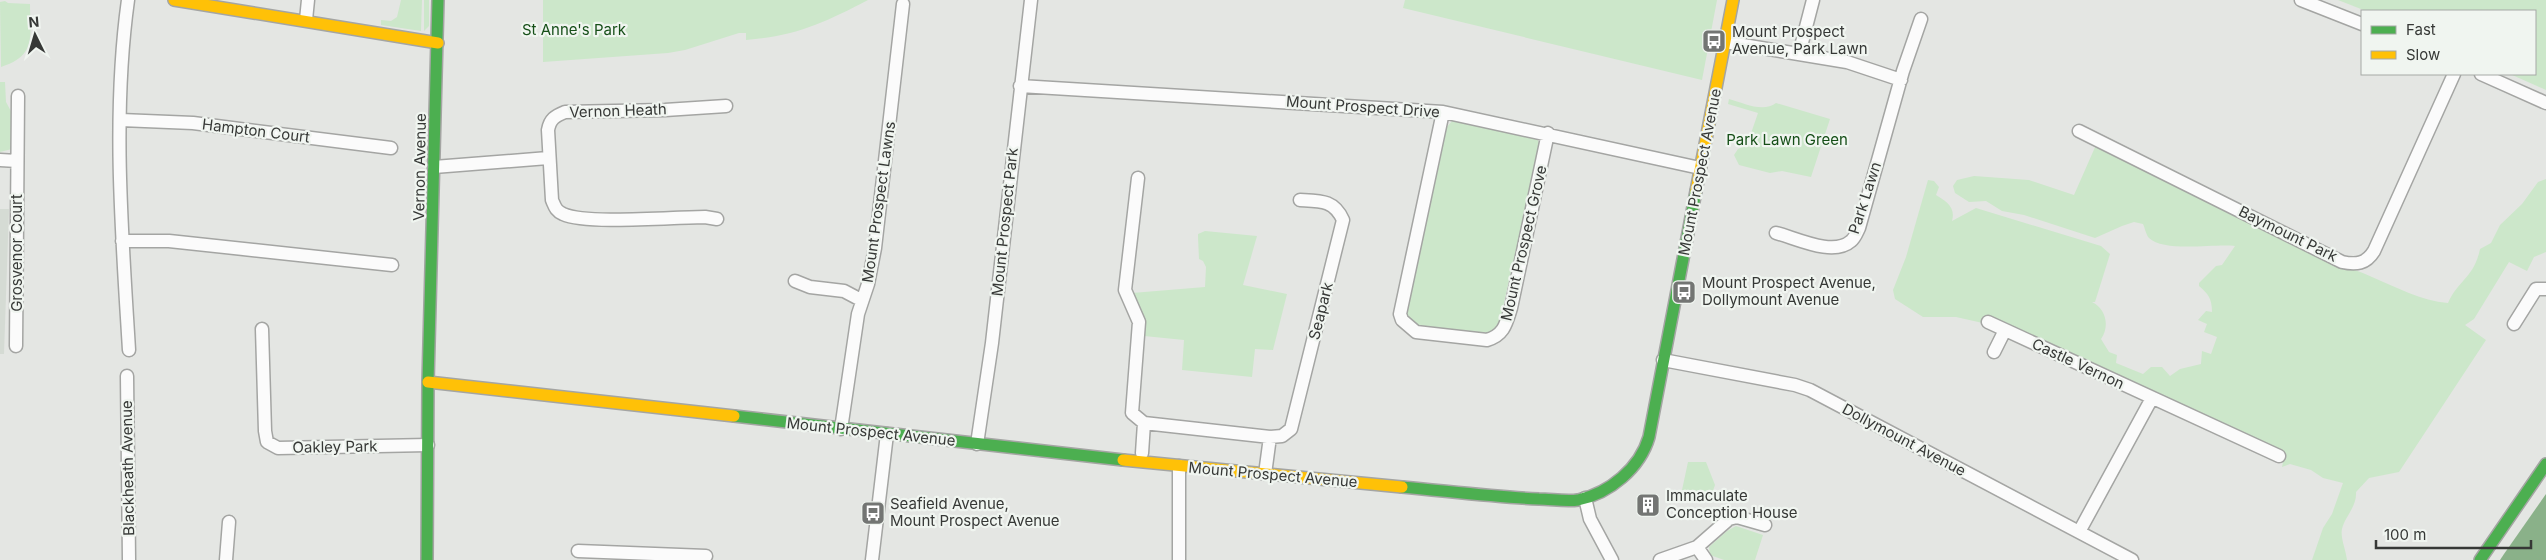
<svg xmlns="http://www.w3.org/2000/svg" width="2546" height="560" viewBox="0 0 2546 560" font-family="Inter,sans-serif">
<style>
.built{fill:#d5dbd4}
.green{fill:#cce7ca}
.water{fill:#8ab189}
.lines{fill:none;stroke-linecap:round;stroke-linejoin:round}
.street-casing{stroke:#a4a5a3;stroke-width:15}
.fast-casing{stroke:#a4a5a3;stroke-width:14}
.slow-casing{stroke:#a4a5a3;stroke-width:14}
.street{stroke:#fbfbfb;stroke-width:12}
.fast{stroke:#4caf50;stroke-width:11}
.slow{stroke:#ffc107;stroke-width:11}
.labels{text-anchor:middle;stroke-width:4.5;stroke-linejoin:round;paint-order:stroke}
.park-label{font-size:15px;fill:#164f18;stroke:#f0f5f0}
.poi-label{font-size:15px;fill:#363836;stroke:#f0f5f0;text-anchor:start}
.street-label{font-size:15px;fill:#363836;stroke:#f0f5f0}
</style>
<rect width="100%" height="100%" fill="#e4e6e3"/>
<path class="built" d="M0,209H9L4,354H0Z"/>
<path class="green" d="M401,0H422L421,31L381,25V20L391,21L397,17Z
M424,0H429V26L424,31Z
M543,0H868C824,23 796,36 746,40V33H739L685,50L668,53L543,62Z
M1405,0H1717L1702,80L1403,8Z
M2338,0H2546V90L2510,74H2535V11H2366Z
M5,1L8,3L30,4C30,36 37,56 1,67L0,2Z
M0,82H5L6,102L13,115L12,149L0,152Z
M1729,99C1744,103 1763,113 1776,103L1830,119L1811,177L1782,171L1770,173L1739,165L1734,155L1738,149L1747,145L1758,113L1728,104Z
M1461,120L1536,137L1540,144L1498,329L1492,335L1411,327L1406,313L1446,128L1452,121Z
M2096,145L2335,264C2347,268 2360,271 2372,277C2396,287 2421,301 2448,303C2458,280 2474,278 2480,249L2491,243L2500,225L2522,204L2538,182L2546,179V252L2534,257L2527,271L2509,262L2474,319L2465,325L2486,340L2399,472L2369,478L2356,492C2357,507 2345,516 2342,529C2340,537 2346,550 2347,560H2312L2323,528L2332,514L2343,483L2323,478L2311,470L2290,464L2282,467L2285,453L1996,326L1956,317H1923L1895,299L1893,290L1906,257L1928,180L1934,181L1939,187L1936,195C1946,201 1956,207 1952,221L1976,208L2101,246L2110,254L2095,302H2092C2106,309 2110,326 2101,339L2109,352L2117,355L2116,363L2143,374L2151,367H2162L2170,376L2180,369L2201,364L2202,351L2211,354L2217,337L2204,332L2207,324L2198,320L2206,311L2212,312C2212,298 2208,294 2199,286V283L2216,266L2222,265L2235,246C2217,243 2164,253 2149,238C2146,235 2145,228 2143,224L2134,222L2122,226L2095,238L2024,215L2002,211L1986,201L1969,202L1955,193L1953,186L1957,180L1974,176L2029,180L2074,195Z
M1205,231L1257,236L1243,285L1287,294L1273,350L1255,349L1252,377L1182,370L1184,340L1144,336L1132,293L1205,287L1206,267L1203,261L1199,259L1198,237V234Z
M1688,462H1706L1715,485L1710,499L1682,490Z
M1736,526L1763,535L1755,560H1724L1710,555L1709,547L1727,531Z"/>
<path class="water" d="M2546,494V560H2500L2504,554Z"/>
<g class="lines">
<g class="street-casing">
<path id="street" d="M128,0C112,115 122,234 129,350
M2301,0L2362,24
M306,20L308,0
M1725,42L1847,62L1901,80
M1799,54L1813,0
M2481,74L2546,103
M1020,86L1443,112L1700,168
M1443,112L1400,314L1402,320L1416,332L1487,340C1504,335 1506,324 1511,308L1548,133
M121,120L193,123L391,148
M2079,131L2342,262C2356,265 2366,264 2374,251L2454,74
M0,160L17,161
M434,167L548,158
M1138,178L1125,290L1139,322L1132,413L1144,423L1270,437L1282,436L1291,429L1343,220C1334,200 1321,201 1300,200
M717,219L705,217C675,217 587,225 563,214C556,211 555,207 552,200L548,130C550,119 555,116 565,112L665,110L726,106
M1776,233C1796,238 1833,257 1851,241C1855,238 1857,232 1859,228L1903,71L1921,19
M122,241H169L392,265
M795,281L810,287L844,291L861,300
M1988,322L2279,456
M2514,324L2536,289H2546
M262,329L265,431L267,442L278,448L428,445
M16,346L18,96
M1994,352L2005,330
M1663,360L1795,385L1810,390L2132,560
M127,376L129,560
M841,429L858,314L868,284L875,248L903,4
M977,444L992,343L1031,0
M1142,453L1144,423
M1179,466V560
M1265,474L1270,437
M1585,498L1590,519L1612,560
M2079,532L2152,398
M1697,547L1706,560
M578,551L706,556
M226,560L229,522
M872,560L887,434
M1660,560L1697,547L1729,519L1737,517L1765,525"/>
</g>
<g class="fast-casing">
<path id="fast" d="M734,416L1123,460
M1402,487C1447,491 1493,497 1539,499C1551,499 1566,502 1578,500C1610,493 1640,468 1649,437L1696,191
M427,560L428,382L438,0
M2480,560L2546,464"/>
</g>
<g class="slow-casing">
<path id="slow" d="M174,0L438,43
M1696,191L1733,0
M428,382L734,416
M1123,460L1402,487"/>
</g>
<use href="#street" class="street"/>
<use href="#fast" class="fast"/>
<use href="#slow" class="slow"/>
</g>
<defs>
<g id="bus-square" transform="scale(1.25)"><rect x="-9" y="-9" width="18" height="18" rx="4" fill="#737573" stroke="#f0f5f0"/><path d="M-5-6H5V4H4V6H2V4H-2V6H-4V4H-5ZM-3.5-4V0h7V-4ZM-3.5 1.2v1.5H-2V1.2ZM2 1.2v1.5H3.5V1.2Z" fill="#fff"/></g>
<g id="building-square" transform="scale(1.25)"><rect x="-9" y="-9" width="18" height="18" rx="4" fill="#737573" stroke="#f0f5f0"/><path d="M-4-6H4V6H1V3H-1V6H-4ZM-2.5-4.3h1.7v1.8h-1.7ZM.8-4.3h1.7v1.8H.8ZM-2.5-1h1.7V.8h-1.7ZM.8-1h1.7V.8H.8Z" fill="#fff"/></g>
</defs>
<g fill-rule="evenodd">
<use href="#bus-square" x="1714" y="41"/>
<use href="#bus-square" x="1684" y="292"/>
<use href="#building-square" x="1648" y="505"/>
<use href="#bus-square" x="873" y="513"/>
</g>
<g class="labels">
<g class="park-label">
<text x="574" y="35">St Anne's Park</text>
<text x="1787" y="145">Park Lawn Green</text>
</g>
<g class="poi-label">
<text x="1732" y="37">Mount Prospect<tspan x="1732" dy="17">Avenue, Park Lawn</tspan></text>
<text x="1702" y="288">Mount Prospect Avenue,<tspan x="1702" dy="17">Dollymount Avenue</tspan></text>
<text x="1666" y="501">Immaculate<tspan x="1666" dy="17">Conception House</tspan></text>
<text x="890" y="509">Seafield Avenue,<tspan x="890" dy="17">Mount Prospect Avenue</tspan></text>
</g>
<g class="street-label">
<text transform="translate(1363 107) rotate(4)" y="5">Mount Prospect Drive</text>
<text transform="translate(618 111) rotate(-2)" y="5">Vernon Heath</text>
<text transform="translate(256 131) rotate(7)" y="5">Hampton Court</text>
<text transform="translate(420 167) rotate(-89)" y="5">Vernon Avenue</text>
<text transform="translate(1700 172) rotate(-79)" y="5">Mount Prospect Avenue</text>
<text transform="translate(1865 198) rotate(-72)" y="5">Park Lawn</text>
<text transform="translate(879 202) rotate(-82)" y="5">Mount Prospect Lawns</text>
<text transform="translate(1005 222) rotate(-84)" y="5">Mount Prospect Park</text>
<text transform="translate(2288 234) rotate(26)" y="5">Baymount Park</text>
<text transform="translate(1524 243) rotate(-77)" y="5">Mount Prospect Grove</text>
<text transform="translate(17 253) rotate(-90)" y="5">Grosvenor Court</text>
<text transform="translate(1321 311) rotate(-76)" y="5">Seapark</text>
<text transform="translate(2078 364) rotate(25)" y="5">Castle Vernon</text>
<text transform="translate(871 432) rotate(6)" y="5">Mount Prospect Avenue</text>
<text transform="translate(1904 440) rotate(28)" y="5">Dollymount Avenue</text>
<text transform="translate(335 447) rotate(-1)" y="5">Oakley Park</text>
<text transform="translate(128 468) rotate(-91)" y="5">Blackheath Avenue</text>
<text transform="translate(1273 475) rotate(5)" y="5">Mount Prospect Avenue</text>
</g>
</g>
<rect x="2361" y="10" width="175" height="65" fill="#f0f5f0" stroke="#a6a9a6"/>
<rect x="2371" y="26" width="25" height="8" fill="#4caf50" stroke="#a6a9a6"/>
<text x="2406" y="35" font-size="15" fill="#363836">Fast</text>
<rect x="2371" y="51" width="25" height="8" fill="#ffc107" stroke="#a6a9a6"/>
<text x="2406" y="60" font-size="15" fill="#363836">Slow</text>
<g transform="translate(35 35) rotate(355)" stroke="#f0f5f0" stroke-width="4" paint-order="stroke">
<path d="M0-4L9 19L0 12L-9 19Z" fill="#363836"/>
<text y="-8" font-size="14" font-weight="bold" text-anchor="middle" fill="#363836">N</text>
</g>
<path d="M2376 540v8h155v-8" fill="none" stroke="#363836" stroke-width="2.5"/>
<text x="2384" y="540" font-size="15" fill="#363836" stroke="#f0f5f0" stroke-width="4" paint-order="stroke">100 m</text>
</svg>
